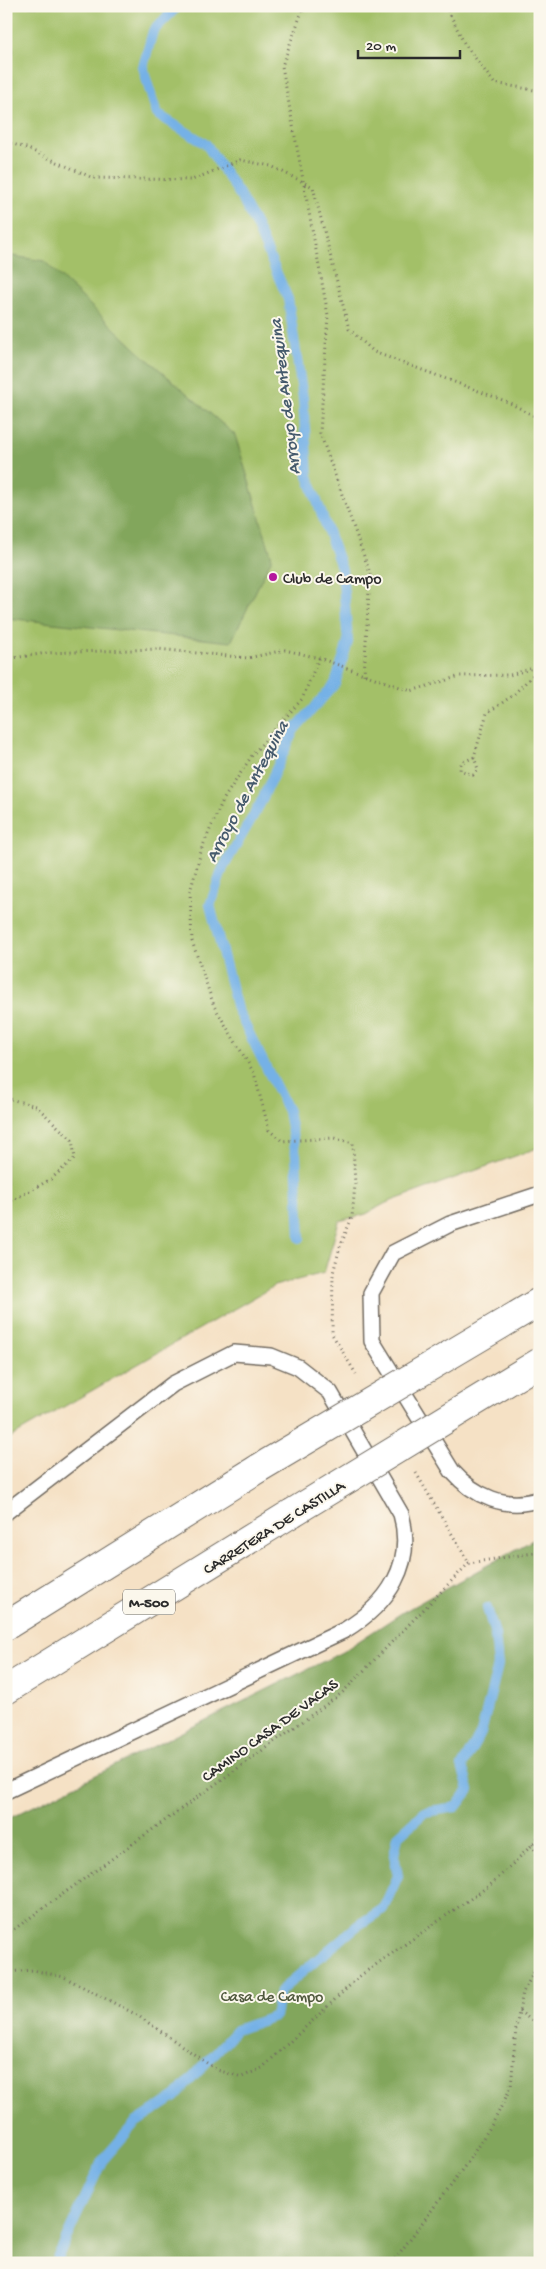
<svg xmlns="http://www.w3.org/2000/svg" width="546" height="2269" viewBox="0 0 546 2269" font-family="'Gochi Hand',sans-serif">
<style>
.green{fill:#a3c068;stroke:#67764a}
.forest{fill:#82a65c;stroke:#566844}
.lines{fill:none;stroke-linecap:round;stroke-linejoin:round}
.stream{stroke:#74b1e6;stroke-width:10}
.service-casing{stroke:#726b61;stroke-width:18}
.trunk-casing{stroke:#726b61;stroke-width:30}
.path{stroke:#726b61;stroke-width:3;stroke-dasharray:1 4;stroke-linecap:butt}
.service{stroke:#fff;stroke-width:15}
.trunk{stroke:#fff;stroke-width:28}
.trunk-bridge-casing{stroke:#726b61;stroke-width:30;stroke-linecap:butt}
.trunk-bridge{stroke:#fff;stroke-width:28}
.poi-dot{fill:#b5179e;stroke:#fbf7ec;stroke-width:2}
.labels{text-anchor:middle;stroke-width:4;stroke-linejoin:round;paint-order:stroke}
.shield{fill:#fbf7ec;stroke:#696865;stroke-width:1}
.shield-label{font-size:15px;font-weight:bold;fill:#2b2b2b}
.poi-label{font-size:16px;fill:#2b2b2b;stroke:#fbf7ec;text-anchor:start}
.street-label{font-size:16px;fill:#2b2b2b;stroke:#fbf7ec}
.park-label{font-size:16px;fill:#4f583d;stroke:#fbf7ec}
.water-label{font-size:18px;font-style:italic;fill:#455a6c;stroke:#fbf7ec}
</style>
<rect width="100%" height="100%" fill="#fbf7ec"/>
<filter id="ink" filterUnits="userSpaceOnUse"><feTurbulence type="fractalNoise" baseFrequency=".02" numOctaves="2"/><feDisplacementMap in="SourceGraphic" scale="10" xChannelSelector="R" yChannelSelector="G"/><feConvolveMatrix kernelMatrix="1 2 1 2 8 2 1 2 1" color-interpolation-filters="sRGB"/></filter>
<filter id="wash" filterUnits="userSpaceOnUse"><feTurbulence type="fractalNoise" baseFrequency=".0096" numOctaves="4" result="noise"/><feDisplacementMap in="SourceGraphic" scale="20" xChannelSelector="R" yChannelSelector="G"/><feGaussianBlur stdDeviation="1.12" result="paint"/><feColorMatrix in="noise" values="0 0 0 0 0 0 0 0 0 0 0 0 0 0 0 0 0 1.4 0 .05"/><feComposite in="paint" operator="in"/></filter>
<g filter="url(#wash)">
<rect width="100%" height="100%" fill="#f5e1c5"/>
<path class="green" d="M6,6H540V1147L386,1203L366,1214L339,1221L324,1273L274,1286L6,1440Z"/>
<path class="forest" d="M6,6H8L13,52L6,60Z
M6,255L44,261L138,351L235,435L272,558L231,642L6,618Z
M540,1536V2263H6V1820L342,1652L403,1612Z"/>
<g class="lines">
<path class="stream" d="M178,6L153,31L143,67L148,85L157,114L206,144L238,192L256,225L288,299L303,398L308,476L342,570L348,642L335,684L294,730L260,804L223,868L210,905L237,1009L288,1111L296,1155L300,1238
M55,2263L102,2161L135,2123L175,2097L236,2030L275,2016L280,1991L357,1926L383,1909L398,1876L394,1855L398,1836L425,1812L456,1807L469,1790L462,1766L481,1733L498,1665L495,1634L487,1608"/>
</g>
</g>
<g filter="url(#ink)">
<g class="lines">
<g class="service-casing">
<path id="service" d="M540,1194L450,1224L393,1253L371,1293L372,1341L452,1471C474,1496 506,1511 540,1499
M6,1512L173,1384L234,1353L271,1356L298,1367L330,1392L401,1514C415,1565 388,1604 345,1630L6,1791"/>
</g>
<g class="trunk-casing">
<path id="trunk" d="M6,1626L259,1468
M6,1690L292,1513"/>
</g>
<path class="path" d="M304,6L282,66L328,315L320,433L370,573L364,675
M446,6L464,43L494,83L540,91
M6,142L26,148L93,178L192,180L240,160L271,166L313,187L349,329L374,352L508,402L540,419
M319,658L302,699L253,754L223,800L202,848L190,892L192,941L214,1006L254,1073L269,1130L282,1141L334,1138L353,1143L355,1185L352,1217L340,1247L333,1273L332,1334L356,1374
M6,659L47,653L157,649L248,658L285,650L319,658L411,691L460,676L510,675L540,666
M474,757L461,763L460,770L473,775L478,769L474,757L487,713L512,696L540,668
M6,1098L36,1106L72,1140L75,1158L51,1179L6,1204
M416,1473L469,1563
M533,1844L540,1867
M6,1935L342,1693L469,1563L540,1552
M6,1972L33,1970L64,1977L137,2015L217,2070L242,2077L262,2068L361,1975L493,1883L533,1844L540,1835
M519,2011L540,2027
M392,2263L467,2163L494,2121L511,2087L516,2028L523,1992L540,1961"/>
<use href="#service" class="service"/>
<use href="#trunk" class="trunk"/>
<g class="trunk-bridge-casing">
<path id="trunk-bridge" d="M259,1468L539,1302
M292,1513L540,1362"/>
</g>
<use href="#trunk-bridge" class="trunk-bridge"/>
</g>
</g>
<circle class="poi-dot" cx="273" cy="577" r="5"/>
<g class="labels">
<rect class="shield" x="123" y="1589.5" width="52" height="25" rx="4"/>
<g class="shield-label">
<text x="149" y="1607">M-500</text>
</g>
<g class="poi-label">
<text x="283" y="583">Club de Campo</text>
</g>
<g class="street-label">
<text transform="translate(273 1526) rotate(-32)" y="6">CARRETERA DE CASTILLA</text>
<text transform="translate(269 1729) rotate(-36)" y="6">CAMINO CASA DE VACAS</text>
</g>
<g class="park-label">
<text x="272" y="2001">Casa de Campo</text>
</g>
<g class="water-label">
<text transform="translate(284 397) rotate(-97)" y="6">Arroyo de Antequina</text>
<text transform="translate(246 791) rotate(-62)" y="6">Arroyo de Antequina</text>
</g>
</g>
<rect width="546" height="2269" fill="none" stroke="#fbf7ec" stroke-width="25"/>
<path d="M358 50v8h102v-8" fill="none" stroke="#2b2b2b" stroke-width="2.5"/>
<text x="366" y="50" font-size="15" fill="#2b2b2b" stroke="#fbf7ec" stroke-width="4" paint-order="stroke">20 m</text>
</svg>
